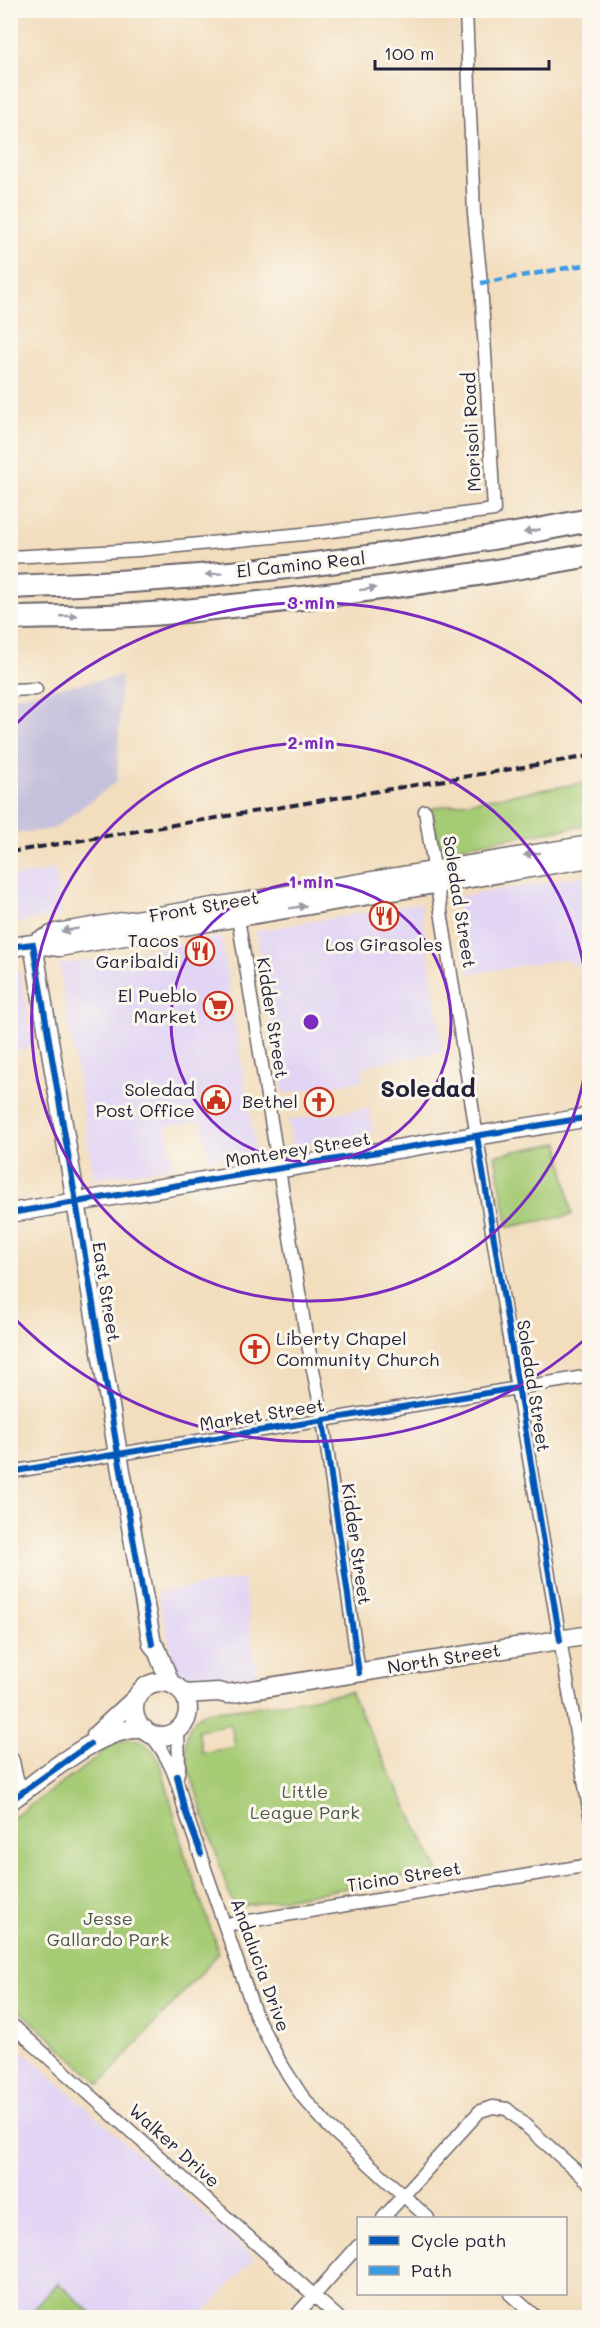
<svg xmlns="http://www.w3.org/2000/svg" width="600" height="2328" viewBox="0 0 600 2328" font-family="Mali,sans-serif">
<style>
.built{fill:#e1d4f4}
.industrial{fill:#c5c0db}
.green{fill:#a6cb74;stroke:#647658;stroke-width:1.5;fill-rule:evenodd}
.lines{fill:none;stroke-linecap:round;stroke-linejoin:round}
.street-casing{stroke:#6b6368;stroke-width:15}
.secondary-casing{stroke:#6b6368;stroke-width:21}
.highway-casing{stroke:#6b6368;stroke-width:26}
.street{stroke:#fff;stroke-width:12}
.secondary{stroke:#fff;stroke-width:18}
.highway{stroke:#fff;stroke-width:22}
.rail{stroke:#22223b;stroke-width:4;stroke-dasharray:9 4.5;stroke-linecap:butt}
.quiet{stroke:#3c9ce2;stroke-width:4.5;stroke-dasharray:9 4.5;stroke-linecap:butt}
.cycleway-casing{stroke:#fbf7ec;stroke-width:10}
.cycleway{stroke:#0057b8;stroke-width:6}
.oneway{fill:#9c9ca7}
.ring{fill:none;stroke:#7b2cbf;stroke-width:3}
.labels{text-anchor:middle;stroke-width:6;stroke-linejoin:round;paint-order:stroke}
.street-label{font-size:18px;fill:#22223b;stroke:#fbf7ec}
.poi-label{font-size:18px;fill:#22223b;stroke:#fbf7ec;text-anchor:end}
.park-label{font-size:18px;fill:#4a554c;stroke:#fbf7ec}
.district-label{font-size:24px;font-weight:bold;fill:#22223b;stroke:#fbf7ec}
.centre{fill:#7b2cbf;stroke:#fbf7ec;stroke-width:3}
.ring-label{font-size:18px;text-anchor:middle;font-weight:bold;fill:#7b2cbf;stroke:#fbf7ec;stroke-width:6;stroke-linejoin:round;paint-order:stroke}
</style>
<rect width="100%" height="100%" fill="#fbf7ec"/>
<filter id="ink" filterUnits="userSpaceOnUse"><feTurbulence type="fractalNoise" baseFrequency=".0167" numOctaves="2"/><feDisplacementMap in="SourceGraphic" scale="12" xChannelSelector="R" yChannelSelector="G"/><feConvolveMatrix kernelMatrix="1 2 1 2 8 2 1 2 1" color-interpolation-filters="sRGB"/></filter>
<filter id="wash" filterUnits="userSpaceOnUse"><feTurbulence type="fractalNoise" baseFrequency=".008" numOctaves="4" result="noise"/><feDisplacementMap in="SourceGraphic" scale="24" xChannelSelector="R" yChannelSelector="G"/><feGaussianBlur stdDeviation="1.35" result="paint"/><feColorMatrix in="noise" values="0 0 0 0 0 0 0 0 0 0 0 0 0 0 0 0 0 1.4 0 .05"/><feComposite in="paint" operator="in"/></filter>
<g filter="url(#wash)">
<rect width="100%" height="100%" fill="#f2ddbd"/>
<path class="built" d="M55,870L62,915L11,924V877Z
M589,875V968H581L564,959L468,974L456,897Z
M420,903L444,1052L362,1066L364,1080L284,1094L256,931Z
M221,937L256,1153L208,1160L201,1121L167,1126L173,1166L94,1179L59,965Z
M20,971L33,1048L11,1052V973Z
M369,1108L373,1133L293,1147L288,1120Z
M243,1579L257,1675L186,1680L177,1672L175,1665L157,1592Z
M10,2039L254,2258L200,2317H11Z"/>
<path class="industrial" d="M121,676L117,781L53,829L11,834L10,697Z"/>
<path class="green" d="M589,782V825L439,850L432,808Z
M559,1143L572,1215L508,1227L495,1155Z
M350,1692L439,1872L237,1907L231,1900L188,1766C185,1750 183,1731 196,1718C200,1715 207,1711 213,1711C258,1708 304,1699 350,1692ZM231,1724L235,1747L202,1753L198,1730Z
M129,1739L140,1740L148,1746L155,1753L162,1768L184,1852L219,1953L100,2084L11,2002L10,1820L89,1764L111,1744Z
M58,2283L96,2317H27Z"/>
</g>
<g filter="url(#ink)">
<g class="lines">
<g class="street-casing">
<path id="street" d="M10,557L138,550L323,532L494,510L481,283L474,214L466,10
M10,690L36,689
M425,811L517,1388L590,1815
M237,912L305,1329L323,1420L359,1673
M10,1472L590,1376
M150,1734C169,1756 178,1780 184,1808L256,2016L280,2062L302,2096L330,2128L428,2218
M177,1776L179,1769L178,1730
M225,1925L590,1865
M10,2023L339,2318
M383,2218L480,2111L493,2107L507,2109L590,2183
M510,2294L537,2318
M294,2318L358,2246"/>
</g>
<g class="secondary-casing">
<path id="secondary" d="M33,944L118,1454L152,1644L157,1650L170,1683
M35,944L59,947L590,858
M10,947L33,944L56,933L590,845
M10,1213L590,1117
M134 1709a27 27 0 1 1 54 0a27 27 0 1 1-54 0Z
M183,1694L218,1692L227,1694L590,1635
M96,1735L136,1698
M10,1761L13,1776L20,1794
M10,1801C44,1777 102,1725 144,1729"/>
</g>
<g class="highway-casing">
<path id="highway" d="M10,587C205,581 399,558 590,520
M10,618C62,617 114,617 165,613C307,599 449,581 590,555"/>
</g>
<use href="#street" class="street"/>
<use href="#secondary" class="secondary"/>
<use href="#highway" class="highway"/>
<path class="rail" d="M10,852L590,756"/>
<path class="quiet" d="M481,283L590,264"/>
<g class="cycleway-casing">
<path id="cycleway" d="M10,947L33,944L118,1454L152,1644
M477,1136L560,1640
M10,1213L590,1117
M323,1420L359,1673
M10,1472L517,1388
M177,1776L184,1808L201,1854
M10,1801L90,1744"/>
</g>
<use href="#cycleway" class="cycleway"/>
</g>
<defs><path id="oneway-solid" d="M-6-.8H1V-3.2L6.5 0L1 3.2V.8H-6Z" transform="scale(1.5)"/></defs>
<g class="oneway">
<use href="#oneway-solid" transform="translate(532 531) rotate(169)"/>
<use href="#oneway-solid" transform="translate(214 574) rotate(175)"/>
<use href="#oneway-solid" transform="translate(368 589) rotate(-7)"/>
<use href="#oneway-solid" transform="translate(69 616) rotate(-2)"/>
<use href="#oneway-solid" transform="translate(532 854) rotate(171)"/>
<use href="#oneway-solid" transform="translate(298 907) rotate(-9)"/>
<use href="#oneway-solid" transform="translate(70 930) rotate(170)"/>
</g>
</g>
<g class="ring">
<circle cx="311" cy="1022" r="140"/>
<path d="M589 1039A279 279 0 1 1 589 1005"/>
<path d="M589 1336A419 419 0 0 1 12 1316M12 728A419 419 0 0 1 589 708"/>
</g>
<defs>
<g id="restaurant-ring" transform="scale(1.5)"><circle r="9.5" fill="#fbf7ec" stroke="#c8321e" stroke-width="1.5"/><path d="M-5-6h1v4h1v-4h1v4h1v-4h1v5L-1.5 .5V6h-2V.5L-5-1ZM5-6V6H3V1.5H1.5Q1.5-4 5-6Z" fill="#c8321e"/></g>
<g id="supermarket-ring" transform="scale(1.5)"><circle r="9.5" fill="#fbf7ec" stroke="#c8321e" stroke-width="1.5"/><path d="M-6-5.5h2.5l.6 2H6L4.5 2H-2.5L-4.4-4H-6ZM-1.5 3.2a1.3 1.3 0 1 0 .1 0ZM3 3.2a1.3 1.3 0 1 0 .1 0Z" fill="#c8321e"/></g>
<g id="civic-ring" transform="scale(1.5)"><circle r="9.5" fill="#fbf7ec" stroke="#c8321e" stroke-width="1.5"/><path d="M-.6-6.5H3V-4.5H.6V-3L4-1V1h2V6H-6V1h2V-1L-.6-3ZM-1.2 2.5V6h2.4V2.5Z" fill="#c8321e"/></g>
<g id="church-ring" transform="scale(1.5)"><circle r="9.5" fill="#fbf7ec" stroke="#c8321e" stroke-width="1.5"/><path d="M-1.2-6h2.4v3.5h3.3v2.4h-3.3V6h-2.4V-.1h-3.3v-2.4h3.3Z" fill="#c8321e"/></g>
</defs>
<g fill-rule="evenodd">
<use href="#restaurant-ring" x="384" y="916"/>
<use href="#restaurant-ring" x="200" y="951"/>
<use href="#supermarket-ring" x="218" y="1006"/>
<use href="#civic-ring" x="216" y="1100"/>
<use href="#church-ring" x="319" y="1102"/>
<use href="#church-ring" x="255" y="1349"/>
</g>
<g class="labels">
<g class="street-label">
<text transform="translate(472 432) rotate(-93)" y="6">Morisoli Road</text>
<text transform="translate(301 565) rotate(-6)" y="6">El Camino Real</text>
<text transform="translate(459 902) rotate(81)" y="6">Soledad Street</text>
<text transform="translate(204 907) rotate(-10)" y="6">Front Street</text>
<text transform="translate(272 1018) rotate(81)" y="6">Kidder Street</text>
<text transform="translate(298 1150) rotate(-9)" y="6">Monterey Street</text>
<text transform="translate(106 1292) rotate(81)" y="6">East Street</text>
<text transform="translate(533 1386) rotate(81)" y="6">Soledad Street</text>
<text transform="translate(262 1415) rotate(-9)" y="6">Market Street</text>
<text transform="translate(356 1544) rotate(82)" y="6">Kidder Street</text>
<text transform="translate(444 1659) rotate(-9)" y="6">North Street</text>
<text transform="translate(404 1877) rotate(-9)" y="6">Ticino Street</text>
<text transform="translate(260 1965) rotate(70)" y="6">Andalucia Drive</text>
<text transform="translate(174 2146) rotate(42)" y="6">Walker Drive</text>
</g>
<g class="poi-label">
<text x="179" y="947">Tacos<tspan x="179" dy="21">Garibaldi</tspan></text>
<text x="384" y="951" text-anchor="middle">Los Girasoles</text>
<text x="197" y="1002">El Pueblo<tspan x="197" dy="21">Market</tspan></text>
<text x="195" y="1096">Soledad<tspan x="195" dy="21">Post Office</tspan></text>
<text x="298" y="1108">Bethel</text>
<text x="276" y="1345" text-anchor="start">Liberty Chapel<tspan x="276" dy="21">Community Church</tspan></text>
</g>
<g class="park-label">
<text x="305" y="1798">Little<tspan x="305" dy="21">League Park</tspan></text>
<text x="108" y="1925">Jesse<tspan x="108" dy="21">Gallardo Park</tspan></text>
</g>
<g class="district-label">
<text x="428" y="1097">Soledad</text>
</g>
</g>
<circle cx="311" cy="1022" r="9" class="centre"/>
<g class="ring-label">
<text x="311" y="609">3 min</text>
<text x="311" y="749">2 min</text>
<text x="311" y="888">1 min</text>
</g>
<rect width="600" height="2328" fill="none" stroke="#fbf7ec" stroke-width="36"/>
<rect x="357" y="2217" width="210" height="78" fill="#fbf7ec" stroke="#a4a2a5" stroke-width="1.5"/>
<rect x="369" y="2236" width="30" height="9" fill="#0057b8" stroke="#a4a2a5" stroke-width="1.5"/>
<text x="411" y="2247" font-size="18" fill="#22223b">Cycle path</text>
<rect x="369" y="2266" width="30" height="9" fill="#3c9ce2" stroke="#a4a2a5" stroke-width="1.5"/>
<text x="411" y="2277" font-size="18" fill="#22223b">Path</text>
<path d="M375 60v9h174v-9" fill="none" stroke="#22223b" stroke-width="3"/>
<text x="384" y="60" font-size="18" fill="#22223b" stroke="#fbf7ec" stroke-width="4.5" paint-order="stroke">100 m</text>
</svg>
